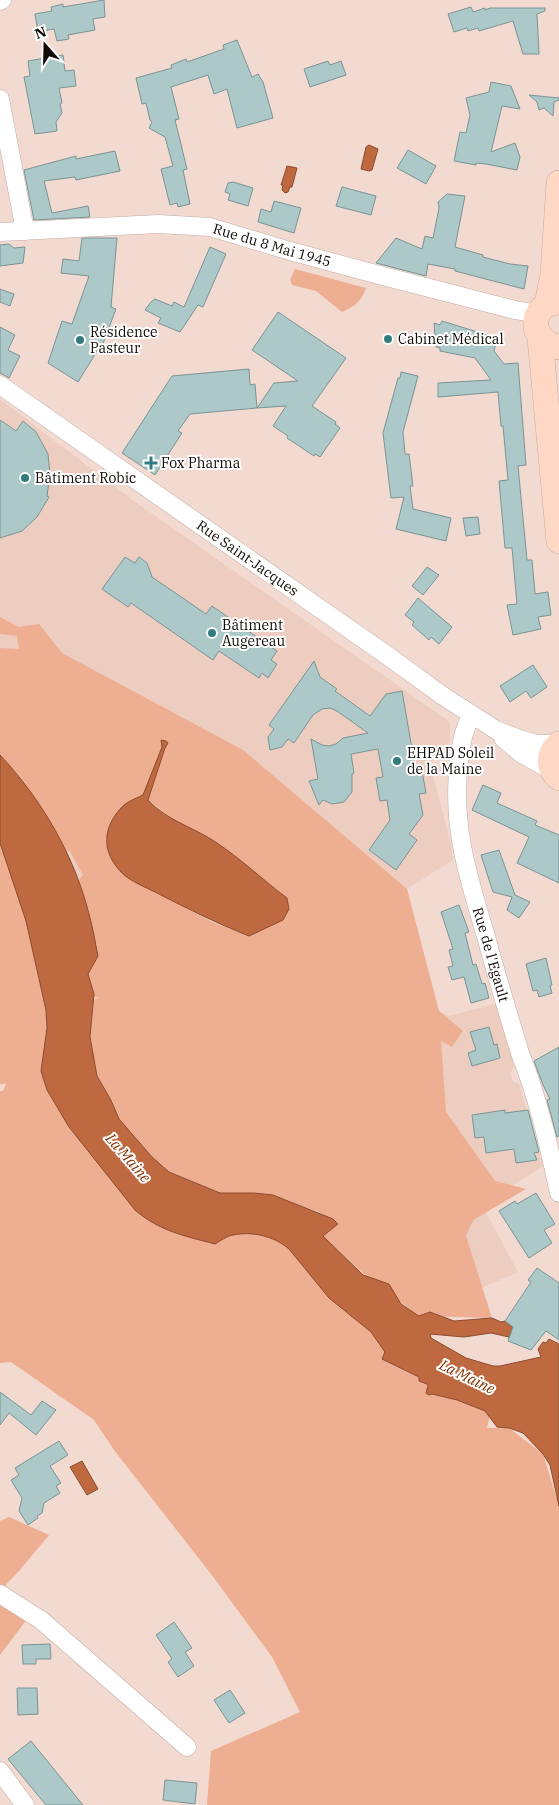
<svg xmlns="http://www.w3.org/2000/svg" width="559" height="1805" viewBox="0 0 559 1805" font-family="'IBM Plex Serif',serif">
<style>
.built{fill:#eccdc0}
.green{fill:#eeae92;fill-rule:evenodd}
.water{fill:#bf6941;stroke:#8b4c30}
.building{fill:#adc8c9;stroke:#7a9495}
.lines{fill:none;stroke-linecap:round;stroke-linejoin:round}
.minor-casing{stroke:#c3ada3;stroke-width:19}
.secondary-casing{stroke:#c3ada3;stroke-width:26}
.minor{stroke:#fff;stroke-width:18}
.secondary{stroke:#ffd8c5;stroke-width:25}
.poi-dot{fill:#327b7e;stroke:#fff;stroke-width:2}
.labels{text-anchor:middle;stroke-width:4;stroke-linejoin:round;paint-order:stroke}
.street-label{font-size:14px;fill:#110a07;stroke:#fff}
.poi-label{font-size:14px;fill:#110a07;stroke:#fff;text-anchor:start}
.water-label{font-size:15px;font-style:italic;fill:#823200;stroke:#fff}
</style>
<rect width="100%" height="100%" fill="#f2dad0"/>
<path class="built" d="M0,399L131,499L450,722V742L430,764L451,844L453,860L407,889L439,1011L449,1016L498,1003L514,1067L510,1073L513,1082L519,1084L543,1166L482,1205L518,1272L419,1316L352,1266L323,1236L152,1157L0,755Z"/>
<path class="green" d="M295,269L366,288C362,301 354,307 342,312L316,291L292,285L290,280Z
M0,617L19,627L39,624L62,653L243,750L407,889L439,1011L463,1031L452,1047L441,1041L446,1112L495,1181L526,1189L473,1220L466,1236L492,1318L419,1316L367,1277L323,1236L319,1212L297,1205L285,1199L245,1193H220L169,1172L152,1157L119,1119L112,1100L97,1076L90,1037L94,1000L100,997H85L71,890L83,875L69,850L60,860L0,774V648L19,649L17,636L0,634ZM143,795L171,819L216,842L287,898L249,936L212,922L138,883Z
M0,830L107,1152L285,1231L491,1410L487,1428H509L543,1454L559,1506V1805H207L211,1751L300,1712L272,1657L211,1574L114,1450L94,1420L11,1362L0,1363V1091H3L6,1084H0Z
M9,1517L49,1535L19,1571L0,1591V1521Z
M0,1604L27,1619L0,1655Z"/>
<path class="water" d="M369,145L378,149L372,170L369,171L361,169L366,147Z
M287,166L297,168L292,187H290L288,192L285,193L282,190L283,185H281Z
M161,740L166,741L168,743L165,748L148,800C167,821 194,827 217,843C241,859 263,880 287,898L289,909L283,920L249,936C216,923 186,908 155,892C145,887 130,881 122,873C101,852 102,827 123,806C128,801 137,798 143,795L162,747Z
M0,755C42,800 74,855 89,914C93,928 95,942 98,956L88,974L94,994L90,1037L97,1076L111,1100L119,1119L152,1157L169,1172L220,1193H254L273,1195L333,1219L338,1224L323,1236L324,1237L363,1275L389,1284L401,1304L419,1316L430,1312L454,1321L492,1318L501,1322L505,1321L513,1327L509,1337L491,1333L464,1337L430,1334L431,1338L466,1358L493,1366H500L541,1357L538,1349L543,1342L546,1343L549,1339L559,1344V1506L550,1465L543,1454L523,1433L509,1428L497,1427L485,1411L457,1400L432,1394L429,1395L426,1393L428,1386L427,1384L419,1381V1377L382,1359L385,1352L371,1332L329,1298L289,1249C274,1236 252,1231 233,1235C227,1236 220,1241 215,1244C185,1236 159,1231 135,1210L69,1127L47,1090L41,1071L47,1028L46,1010L26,921L0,843Z
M82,1461L98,1489L87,1495L70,1467Z"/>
<path class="building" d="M104,0L105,17L93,19L95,30L68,35L69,39L57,41L54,29L38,32L35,14L52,11L51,7L63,4V7Z
M471,7L473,12L485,8V10L490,8H545V11L537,14L539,54H523L513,21L479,31L478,28L468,31L467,28L454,32L448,14Z
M237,40L252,77L258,74L263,82L273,118L237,128L227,89L214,94L208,75L171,87L179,119L175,120L187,169L183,170L190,204L178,207L177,203L170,205L161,169L173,166L165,137L149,128L152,122L150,120L146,103L142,104L136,78L172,68L171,65L186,59L187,62L224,49L223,45Z
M63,55L65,71L74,70L76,86L59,88L62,103L60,104L62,113L56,122L57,131L35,134L24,77L30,76L28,61Z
M328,61L330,65L341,61L346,75L310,87L304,69Z
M491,82L511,86L520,109L502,106L491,152L515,143L520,157L517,170L486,164L476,163V165L454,161L460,132L466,133L470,115L466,98L489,92Z
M529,95L559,98V100L554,102L553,116L544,108L539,110L537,102Z
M408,150L436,166L426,184L397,168Z
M115,151L120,171L76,180L75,177L44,181L52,213L88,206L90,217L34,220L24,170L76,156V159Z
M233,182L253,188L248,206L228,200L230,194L225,192L228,183Z
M342,187L376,196L371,215L336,206Z
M447,194L465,196L455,247L483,255V257L510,264L528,266L524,289L455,271V269L428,264L426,276L376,263L396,238L422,249L425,236L433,238L439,208L438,202Z
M274,201L301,208L294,233L258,222L261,209L271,212Z
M82,238H117L111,307L116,309L101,349L99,348L78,382L48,363L62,321L72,324L89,276L61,273L63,259L79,261Z
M9,244L14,248L25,247L23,263L0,266V245Z
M210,247L226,254L203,307L198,305L180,332L158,323L161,318L145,310L151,302L155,299L172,306L174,302L184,307Z
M0,289L14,294L10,306L0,302Z
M278,312L346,358L312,406L336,422L335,424L340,428L320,457L315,454L314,456L287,438L288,436L273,426L286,406L257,408L274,383L298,381L252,350Z
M442,321L497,338L494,351L504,364L518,363L526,465L518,466L527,560H532L535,594L548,592L551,615L538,617L541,629L513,635L507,605L517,604L512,548H505L499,481L508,480L503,426H501L498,392L438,397V383L491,380L475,358L440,351V348L436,347L434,323L440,325Z
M0,327L15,335L8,350L20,356L9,378L0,373Z
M249,369L250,385L255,384L257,408L190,414L178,431L182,433L155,475L122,453L172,376Z
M401,372L418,376L403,432L405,454H409L413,486H410L413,509L451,518L446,541L396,529L404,497L391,498L383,433L398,378H400Z
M0,420L16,431L23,421L36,432L48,454L50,474L47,496L49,497L37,517L22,531L0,538Z
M478,517L480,534L466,536L463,518Z
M125,557L135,563L139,557L147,563L152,577L206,614L212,606L277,651L271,660L277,664L268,678L262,673L259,678L219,651L213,660L131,603L128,607L102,589Z
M427,567L439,575L423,595L412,586Z
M418,598L452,627L439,644L431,637L429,640L412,625L414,622L405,615Z
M314,661L320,677L337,689L335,691L370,716L386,694L402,691L416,772L422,771L426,793L419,794L423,815L409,834L417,840L396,870L369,850L390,820L387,800L380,801L376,778L383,777L378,749L351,754L354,773L352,774V792L344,802L332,804L323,800L319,805L309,781L318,779L311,739L322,745L329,746L336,744L343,738L368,733L337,711L330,708L322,709L313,715L294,743L288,739L282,747L270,750L268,737L274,729L269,725Z
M533,665L547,687L531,698L526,691L510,702L500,686Z
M483,785L501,793L497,803L537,821L535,825L559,835V883L517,863L529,837L472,810Z
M499,850L515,895L530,902L519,918L507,910L512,897L493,892L481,855Z
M459,905L469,932L465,933L473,965L476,964L482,984L485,983L489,998L471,1003L464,977L452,980L448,967L453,966L449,950L453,949L441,912Z
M546,958L552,985L550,986L552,993L539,997L537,990L533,991L526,964Z
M489,1027L494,1045L497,1044L500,1058L472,1066L468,1053L476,1050L470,1032Z
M559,1047V1136L557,1137L547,1100L550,1099L543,1085L534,1061Z
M505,1110V1113L528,1110L539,1152L534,1153L537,1160L516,1163L514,1149L486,1153L484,1137L475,1138L472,1115Z
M536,1193L555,1224L544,1230L552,1243L529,1258L499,1211L515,1201L517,1204Z
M537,1268L559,1283V1340L546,1331L531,1350L508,1341L513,1327L505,1321L531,1282L528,1280Z
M0,1392L31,1415L42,1401L56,1410L36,1435L9,1413L0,1425Z
M59,1441L68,1455L50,1466L61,1483L56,1486L60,1493L44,1503L42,1513L37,1516L38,1518L28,1525L19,1511L22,1498L11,1480L19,1475L15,1468Z
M174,1622L192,1648L185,1652L194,1666L178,1677L168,1662L172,1659L156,1635Z
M50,1644L51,1659H36V1664H23L22,1645Z
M17,1688H37L38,1714L18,1715Z
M230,1690L245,1713L229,1723L214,1700Z
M31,1741L83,1805H46L8,1759Z
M165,1780L197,1783L195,1804L163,1800Z"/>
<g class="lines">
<g class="minor-casing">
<g id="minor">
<path d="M0,1L2,0"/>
<path d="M0,99L25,231"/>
<path id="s1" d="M0,232L158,224L210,227L290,251L383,276L515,310L538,314"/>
<path id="s2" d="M0,385L388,656L443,696L496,730L519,739L536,744H559"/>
<path id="s3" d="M472,715C463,730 461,745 459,762C451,827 469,879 487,940C497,978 509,1016 520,1053C538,1098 549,1146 559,1193"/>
<path d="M503,738L522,754L553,771"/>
<path d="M0,1594L41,1620L187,1747"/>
<path d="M0,1771L25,1805"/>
</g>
</g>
<g class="secondary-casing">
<path id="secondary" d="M559,302C528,303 528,343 559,347
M547,305L553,275L559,183
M540,338L559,541
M559,744C548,754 547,768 559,778"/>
</g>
<use href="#minor" class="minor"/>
<use href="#secondary" class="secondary"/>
</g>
<g class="poi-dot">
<circle cx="388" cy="339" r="5"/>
<circle cx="80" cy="340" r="5"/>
<path d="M148.5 455.5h5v5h5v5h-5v5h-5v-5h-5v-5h5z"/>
<circle cx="25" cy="478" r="5"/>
<circle cx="212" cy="633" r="5"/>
<circle cx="397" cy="761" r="5"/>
</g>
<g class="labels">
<g class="street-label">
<text dy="5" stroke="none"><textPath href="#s1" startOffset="275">Rue du 8 Mai 1945</textPath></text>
<text dy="5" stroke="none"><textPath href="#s2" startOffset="302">Rue Saint-Jacques</textPath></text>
<text dy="5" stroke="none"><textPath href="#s3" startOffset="246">Rue de l'Egault</textPath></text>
</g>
<g class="poi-label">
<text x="90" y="337">Résidence<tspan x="90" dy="16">Pasteur</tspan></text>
<text x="398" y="344">Cabinet Médical</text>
<text x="161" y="468">Fox Pharma</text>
<text x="35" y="483">Bâtiment Robic</text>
<text x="222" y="630">Bâtiment<tspan x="222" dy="16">Augereau</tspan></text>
<text x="407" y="758">EHPAD Soleil<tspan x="407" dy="16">de la Maine</tspan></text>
</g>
<g class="water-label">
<text transform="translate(128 1158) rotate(49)" y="5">La Maine</text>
<text transform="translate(467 1377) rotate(26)" y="5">La Maine</text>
</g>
</g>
<g transform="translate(45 45) rotate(340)" stroke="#ffffff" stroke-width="4" paint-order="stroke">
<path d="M0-4L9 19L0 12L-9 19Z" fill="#110a07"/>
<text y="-8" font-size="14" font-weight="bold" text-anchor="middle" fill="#110a07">N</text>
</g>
</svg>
